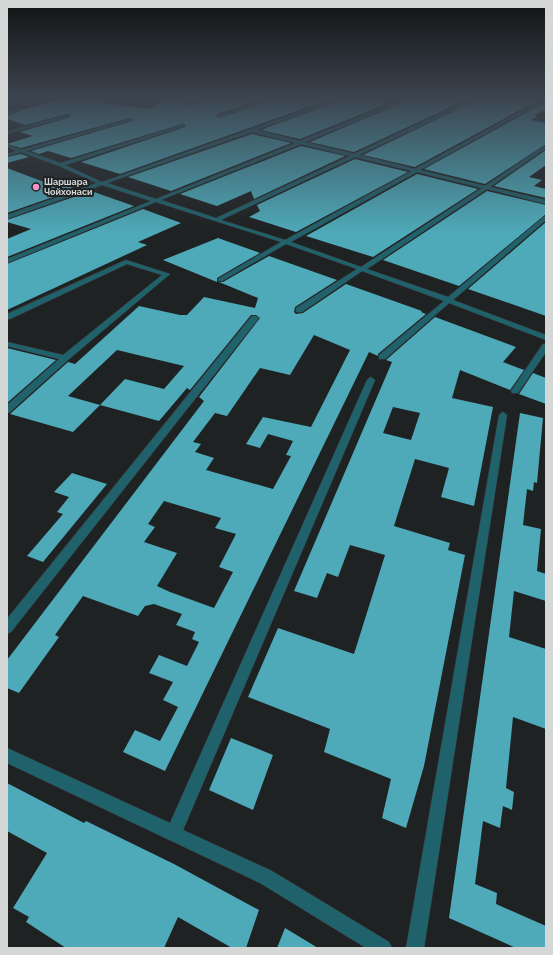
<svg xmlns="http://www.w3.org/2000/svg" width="553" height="955" viewBox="0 0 553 955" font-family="Raleway,sans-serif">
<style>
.building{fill:#4ea9b8;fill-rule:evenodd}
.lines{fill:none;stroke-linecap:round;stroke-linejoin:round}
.minor-casing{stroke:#3c3f3f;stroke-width:1}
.minor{fill:#20626c;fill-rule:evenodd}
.poi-dot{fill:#f890cb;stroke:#1f2222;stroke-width:1.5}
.labels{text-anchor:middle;stroke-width:4;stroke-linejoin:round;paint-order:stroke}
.far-poi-label{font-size:9px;font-weight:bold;fill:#d5d7d7;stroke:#1f2222;text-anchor:start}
</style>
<rect width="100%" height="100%" fill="#1f2222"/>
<path class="building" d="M68,98L149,109L168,98H195L184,103L188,106L208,98H263L215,115L219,118L277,98H333L120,174L81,162L185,127L186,125L182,124L71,158L48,151L39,154L31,151L132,121L133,119L129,118L21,148L7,144L33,136L20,132L70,117L71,115L67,114L25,125L7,119V115L20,112L21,110Z
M346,98H370L389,103L300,139L261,130Z
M413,98H470L354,152L310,142Z
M481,98H542L415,167L363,155Z
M546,102V109L534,115L537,116L531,120L546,123V144L485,184L424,169Z
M252,134L291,143L171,191L128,177Z
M301,146L345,156L254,199L251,191L217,206L180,194Z
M546,150V165L529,177L542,180L534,186L546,189V198L494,186Z
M21,154L29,157L7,163V157Z
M355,159L408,172L296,232L249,217L260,211L257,205Z
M7,168L44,182L51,180L76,189L7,213Z
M417,174L478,189L373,257L306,236Z
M91,191L134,206L7,257V239L31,229L7,222V220Z
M487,191L546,205V214L459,286L383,260Z
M143,209L181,223L138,242L147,245L7,310V264Z
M546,222V316L468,289Z
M218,238L260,253L217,278V282L163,260Z
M269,256L337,280L295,307L294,312L296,314L303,313L346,284L422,311L421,312L426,314L378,354V356L369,352L165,771L123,752L135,730L160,741L178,707L163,700L173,682L149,673L159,655L187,666L199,642L192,639L195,632L176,625L182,614L154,604L145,606L138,616L83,596L55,635L59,637L19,693L7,688V660L204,401L199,397L260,318L256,315H251L190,390L187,388L159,421L100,405L73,432L10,414L68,362L75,364L139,306L180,315H187L204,297L255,308L258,298L219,282H223ZM314,335L350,350L311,427L263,417L246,444L260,448L268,434L293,441L286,455L291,456L273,489L206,470L214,458L195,452L201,444L193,442L215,413L227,416L260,368L290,375ZM117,350L146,357L184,366L164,389L125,379L100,405L68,396ZM164,501L221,518L215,528L236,534L219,567L233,572L214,608L170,592L157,586L177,553L144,542L155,527L148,524Z
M435,317L516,347L503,362L524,370L510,390L460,370L452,398L493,407L474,506L441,497L449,468L415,459L394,526L450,543L448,550L465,555L424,766L406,828L382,818L391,779L324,752L330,729L248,697L278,628L354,654L385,555L350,545L338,577L327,573L317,598L294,591L392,362L386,360ZM393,407L420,413L411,440L383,433Z
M7,348L56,360L7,403Z
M533,373L546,378V404L519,394Z
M520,413L543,418L537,483L534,482L533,491L527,489L523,525L541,529L537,571L546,574V601L514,591L509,637L546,649V729L513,717L506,788L514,792L512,810L503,806L500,828L483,821L475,884L497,893L496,904L546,926V948H516L449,918Z
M72,473L107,484L43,562L27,556L63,514L57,512L69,497L54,492Z
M231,738L273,755L253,810L209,790Z
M7,783L84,823L86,821L174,864L259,910L246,948H232L178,917L164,948H66L26,922L29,917L13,908L47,853L7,831Z
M285,928L318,948H277Z"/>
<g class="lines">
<g class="minor-casing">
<path id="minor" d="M80,98C102,98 122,103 143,104C151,104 157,98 165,98L146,106Z
M200,98H207L188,105L185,104Z
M269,98H276L219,117L216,116Z
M339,98H345L256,130L300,141L394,103L371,98L398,102L406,98H412L305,142L354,154L474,98H480L359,155L415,169L546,98V100L420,170L485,186L546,145V148L490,187L546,200V204L487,189L367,269L448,297L546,215V220L453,300L546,335V340L449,303L385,359H379V355L444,301L362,271L302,312H296V308L357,269L286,244L222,281H218V279L281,242L156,202L7,263V259L151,201L102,185L7,219V215L97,183L59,166L21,152L7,156V154L17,151L7,147V145L21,150L129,119L132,120L26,151L61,163L182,125L185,126L65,165L102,182ZM252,132L296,143L156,199L107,183ZM301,144L350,156L216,218L161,200ZM355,157L412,171L285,240L221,220ZM417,172L482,188L361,267L291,242Z
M19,109L20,111L7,114V112Z
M67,115L70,116L7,134V132Z
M126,260L170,274L68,360L10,412L7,413V405L59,359L7,346V342L63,355L162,275L127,264L10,319H7V314Z
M252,316H255L259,318L11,632L7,634V619Z
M543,344H546V352L518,393H512L511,391Z
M371,377L375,380L183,830L272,871L389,942L392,948H366L260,883L7,763V748L170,823L367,380Z
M503,412L507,415L424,948H406L499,415Z"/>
</g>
<use href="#minor" class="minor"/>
</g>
<linearGradient id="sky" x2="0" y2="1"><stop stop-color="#111313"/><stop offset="0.42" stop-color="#3c444f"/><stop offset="1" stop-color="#3c444f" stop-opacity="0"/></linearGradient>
<rect width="553" height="232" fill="url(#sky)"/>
<circle class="poi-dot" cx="36" cy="187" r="4"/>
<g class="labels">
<g class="far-poi-label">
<text x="44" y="185">Шаршара<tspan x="44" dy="10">Чойхонаси</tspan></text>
</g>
</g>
<rect width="553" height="955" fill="none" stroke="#d5d7d7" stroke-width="16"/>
</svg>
